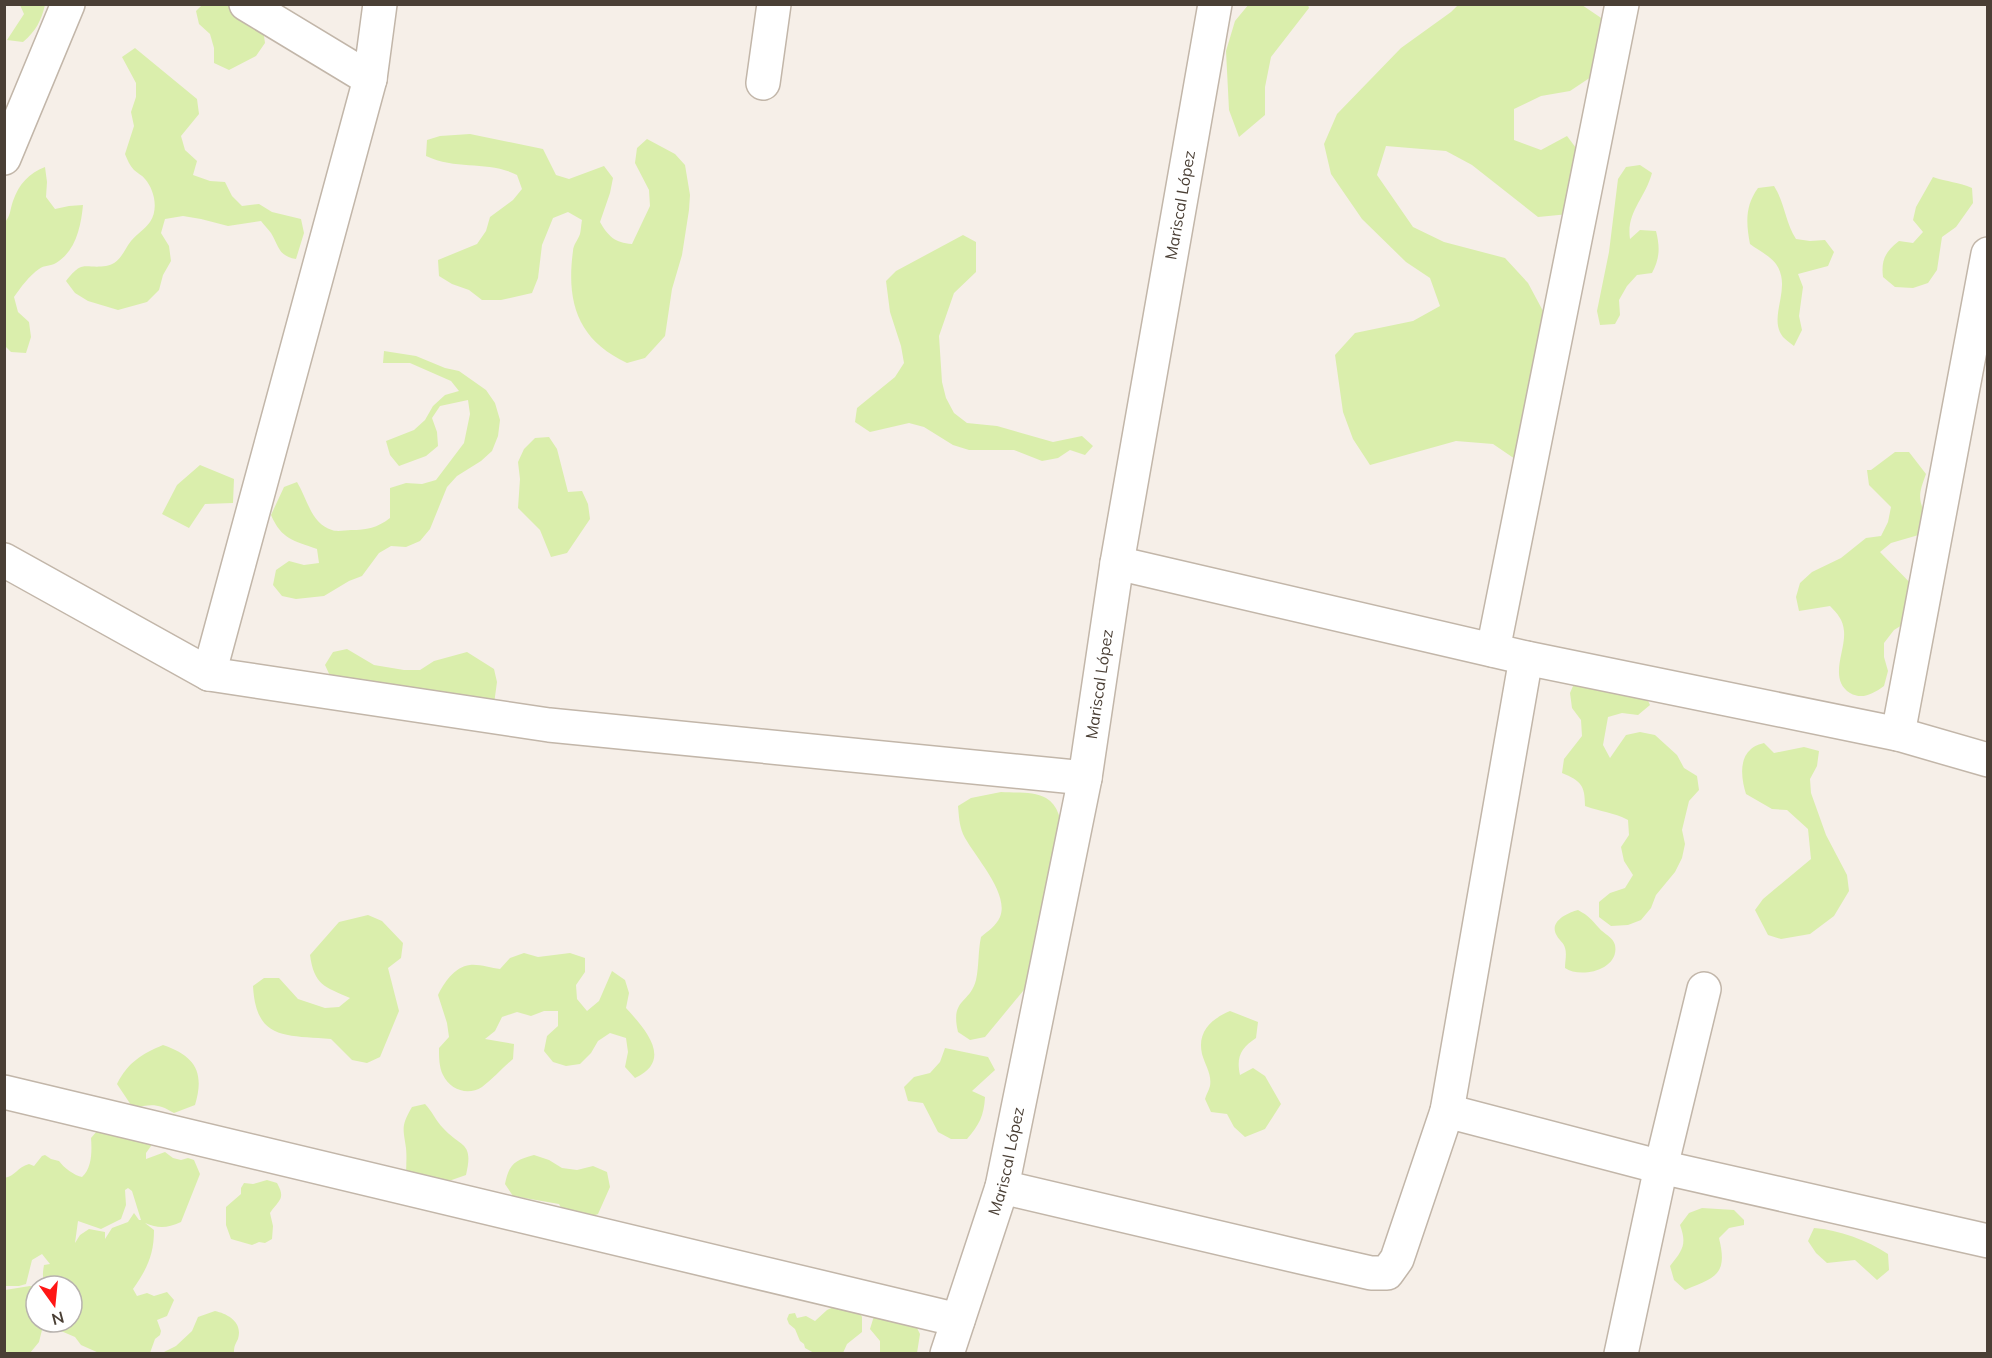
<svg xmlns="http://www.w3.org/2000/svg" width="1992" height="1358" viewBox="0 0 1992 1358" font-family="Mulish,sans-serif">
<style>
.green{fill:#daeeac;fill-rule:evenodd}
.lines{fill:none;stroke-linecap:round;stroke-linejoin:round}
.minor-casing{stroke:#c2b6a9;stroke-width:36}
.minor{stroke:#fff;stroke-width:33}
.labels{text-anchor:middle;stroke-width:4.5;stroke-linejoin:round;paint-order:stroke}
.street-label{font-size:16px;fill:#4a3f35;stroke:#fff}
</style>
<rect width="100%" height="100%" fill="#f6efe8"/>
<path class="green" d="M1249,4L1308,5L1309,8L1271,57L1265,87V115L1239,137L1229,110L1226,51L1235,21Z
M20,5H45C41,21 36,31 23,42L7,40L24,14Z
M202,5H234L263,29L265,43L256,56L229,70L214,63V48L210,34L199,24L196,11Z
M1458,5H1582L1610,24L1594,75L1570,91L1541,96L1514,109V140L1541,150L1567,136L1585,160L1569,214L1538,217L1472,165L1446,151L1386,146L1377,175L1413,227L1444,242L1505,258L1528,283L1543,311L1555,348L1518,461L1493,444L1456,441L1370,465L1353,439L1343,412L1335,355L1355,333L1413,321L1440,306L1430,278L1406,262L1362,219L1331,174L1324,144L1337,114L1401,48L1451,12Z
M135,48L197,99L199,114L181,136L185,150L197,161L193,175L210,181L225,182L232,196L242,206L259,204L272,212L301,219L304,233L296,259C278,256 279,246 271,233C268,229 264,225 261,221L228,226L201,219L183,216L165,219L161,233L169,246L171,261L163,275L159,290L147,302L118,310L88,301L75,293L66,281C83,259 84,269 106,266C121,263 123,251 131,241C137,234 145,229 150,222C159,209 154,189 145,179C142,175 137,173 134,170C130,166 127,159 125,154L134,126L131,112L136,97V83L122,57Z
M470,134L543,149L556,175L569,179L604,166L613,178L610,193L600,222C608,236 615,243 632,244L650,206L649,190L635,163L637,148L647,139L675,154L685,165L690,195L689,210L682,255L672,289L665,336L645,358L627,363C578,340 566,303 573,251C573,245 578,240 580,234C581,230 581,225 582,220L568,212L553,218L542,245L538,278L532,293L501,300H482L469,290L452,284L439,276L438,260L477,244L486,231L490,217L513,200L522,189L517,175C488,160 458,171 426,156L427,140L440,136Z
M1640,165L1652,173C1645,199 1626,212 1630,239L1640,230L1656,231C1660,247 1660,258 1652,273L1637,275L1627,286L1619,300L1620,315L1615,324L1600,325L1597,311L1609,252L1618,179L1626,167Z
M45,167L47,182L46,197L55,209L69,206L83,205C81,226 76,251 56,263C51,266 44,265 39,269C29,276 21,287 14,297L18,312L29,322L31,337L26,353L11,352L5,346V222C11,215 10,209 13,201C19,184 29,173 45,167Z
M1933,177C1947,182 1959,182 1972,188L1973,203L1956,227L1942,237L1937,270L1928,283L1913,288L1895,287L1883,277C1881,260 1885,252 1899,241L1913,243L1923,232L1913,220L1916,207Z
M1774,186C1785,203 1785,222 1796,239L1810,241L1825,240L1834,252L1828,266L1798,274L1803,287L1799,316L1802,330L1794,346C1790,343 1786,340 1783,337C1767,317 1793,288 1776,264C1770,256 1758,250 1750,244C1746,223 1745,206 1758,188Z
M963,235L976,242V272L954,293L939,336L942,382L946,398L954,413L967,423L997,426L1053,442L1082,436L1093,446L1085,455L1070,450L1058,458L1042,461L1014,450H969L953,445L924,427L909,423L870,432L855,422L857,408L895,377L904,363L901,346L890,312L886,281L896,271Z
M384,351L416,356L445,368L459,371L486,390L495,403L500,420L498,436L492,451L481,461L457,476L447,487L430,529L420,541L406,547L391,546L379,553L362,576L349,581L324,596L296,599L282,596L273,585L276,570L289,561L304,565L319,563L317,549C293,540 282,540 271,515L284,487L297,482C307,498 311,524 332,530C337,532 346,530 351,530C367,530 377,528 390,518V488L406,483L422,484L436,480L464,443L470,414L468,400L440,406L432,418L437,432L438,446L426,456L399,466L390,455L386,441L414,430L425,420L433,406L445,395L459,391L451,381L410,363H383Z
M549,437L557,449L568,492L582,491L588,504L590,519L567,553L551,557L540,530L518,508L520,479L518,462L524,449L535,438Z
M1895,452H1909L1926,474C1919,493 1917,499 1927,517L1922,534L1891,543L1880,552L1920,593L1907,622L1894,630L1884,643V657L1888,671L1884,686C1873,694 1862,700 1850,693C1828,679 1846,651 1844,631C1843,620 1838,614 1830,606L1799,611L1796,597L1800,583L1812,572L1841,558L1866,538L1881,536L1888,522L1891,507L1869,485L1867,470H1871Z
M200,465L234,479L233,503L205,504L189,528L162,514L177,485Z
M347,649L374,665L404,670H420L434,661L467,652L494,669L497,682L494,704C474,701 455,693 435,693L331,678L325,665L333,652Z
M1576,679L1644,692L1650,705L1638,715L1622,713L1608,717L1603,745L1610,758L1626,735L1640,732L1655,735L1677,755L1684,768L1697,776L1699,790L1689,801L1682,830L1685,844L1682,858L1675,872L1656,895L1651,908L1641,920L1628,925L1611,926L1599,917V902L1610,893L1625,888L1633,875L1624,861L1621,847L1629,835L1628,820C1613,812 1601,812 1585,806C1585,785 1581,781 1562,773L1564,759L1582,736L1581,720L1572,708L1570,693Z
M1764,743L1774,753L1804,747L1819,751L1817,766L1810,779L1811,793L1826,835L1847,875L1849,891L1834,916L1810,934L1781,939L1768,935L1755,910L1763,899L1811,859L1808,829L1787,810L1772,809L1746,794C1742,781 1738,760 1751,749C1754,746 1760,744 1764,743Z
M1001,792C1015,793 1034,791 1046,798C1073,814 1059,869 1053,894C1050,904 1042,914 1037,923L1043,952L1028,985L985,1037L970,1040L958,1032C950,998 970,1004 976,980C979,966 978,951 981,937C988,931 996,926 1000,917C1010,893 973,855 963,834C959,824 959,816 958,806L971,798Z
M1578,910C1589,916 1591,919 1599,928C1604,934 1613,937 1615,945C1620,970 1580,979 1565,968C1565,961 1567,954 1565,948C1564,943 1559,940 1557,936C1548,922 1567,913 1578,910Z
M368,915L382,921L403,943L401,958L388,968L399,1011L380,1057L367,1063L352,1060L331,1039C286,1035 256,1041 253,986L264,978H279L298,999L325,1008L339,1007L350,998C325,987 314,985 310,955L339,922Z
M524,953L538,957L570,953L585,958V972L576,985L577,999L587,1011L599,1001L612,971L625,980L629,993L626,1008C645,1029 674,1060 635,1078L625,1067L628,1052L626,1038L610,1033L598,1041L591,1053L580,1064L566,1066L553,1062L544,1051L547,1036L558,1026V1011H544L531,1016L517,1012L502,1017L495,1031L485,1039L514,1044L513,1059C502,1068 493,1079 482,1087C468,1096 450,1090 443,1075C439,1067 439,1057 439,1048L449,1037L447,1023L438,995C444,983 454,967 470,965C479,964 491,968 500,969L510,958Z
M1230,1011L1258,1022L1256,1038C1241,1048 1236,1057 1240,1075L1253,1068L1265,1076L1281,1104L1265,1129L1245,1137L1234,1127L1227,1114L1211,1112L1205,1099C1206,1095 1209,1090 1210,1086C1212,1074 1205,1065 1202,1054C1197,1032 1211,1019 1230,1011Z
M163,1045C195,1056 205,1072 195,1105L174,1113C158,1103 151,1104 133,1108L117,1084C128,1062 142,1054 163,1045Z
M945,1048L988,1057L995,1070L972,1091L985,1097C984,1116 979,1125 967,1139H951L938,1132L923,1103L908,1101L904,1087L914,1077L930,1073L940,1062Z
M425,1104C432,1111 436,1121 443,1128C461,1148 474,1141 466,1175L446,1182L406,1178C406,1168 407,1158 406,1148C403,1128 401,1126 412,1107Z
M97,1131L150,1141L151,1146L146,1153V1159L165,1152L173,1158L181,1160L188,1158L194,1160L200,1174L181,1222C167,1228 159,1229 145,1223L154,1230C154,1255 147,1269 133,1289L137,1296L147,1293L154,1296L167,1292L174,1300L167,1316L157,1320L161,1331L160,1335L155,1339L150,1353H99L81,1345L75,1337L61,1331L52,1322H72V1286C52,1286 39,1291 44,1265L50,1264L42,1254L32,1260L26,1284L19,1286H5L4,1178C16,1176 17,1167 29,1164L34,1166L42,1156L45,1155L51,1159L59,1161C63,1167 75,1176 82,1177C92,1168 92,1151 91,1138ZM128,1188L132,1191L141,1220H139L134,1213L128,1222L112,1228L105,1239V1232L89,1229L80,1235L75,1243L78,1221L101,1229L121,1219L126,1205L125,1190Z
M534,1155L549,1160L562,1168L577,1170L593,1166L607,1172L610,1187L598,1214L580,1221L566,1217L559,1204L513,1196L505,1184C509,1164 515,1160 534,1155Z
M267,1180L277,1183C286,1199 279,1200 270,1213L273,1226L272,1239L265,1243L259,1242L252,1245L231,1239L226,1225V1207L241,1194V1188L244,1183L253,1184Z
M1702,1208L1734,1210L1744,1220V1225L1729,1228L1719,1238C1728,1275 1716,1277 1685,1290L1674,1280L1670,1266C1683,1250 1687,1244 1680,1225L1689,1213Z
M1814,1228C1839,1230 1867,1240 1888,1254L1889,1270L1877,1280L1855,1260L1827,1263L1816,1253L1808,1241Z
M30,1286L36,1287V1322H40L43,1326L39,1342L30,1353H5V1290Z
M838,1305L858,1309L862,1317V1332L847,1344L843,1353H814L805,1348L804,1344L800,1341L795,1329L789,1324L787,1319L789,1314L795,1313L797,1318L806,1316L815,1321L827,1310Z
M215,1311C228,1314 243,1322 238,1339C235,1345 234,1346 234,1353H162L176,1346L192,1331L198,1317Z
M874,1316L916,1326L920,1334L917,1353H880V1341L870,1329Z"/>
<g class="lines">
<g class="minor-casing">
<g id="minor">
<path d="M246,4L370,79"/>
<path d="M763,83L774,4"/>
<path d="M4,158L68,4"/>
<path d="M4,560L209,674L549,725L1085,778"/>
<path d="M1117,563L1526,658L1898,734L1988,760"/>
<path d="M1493,650L1622,4"/>
<path d="M209,674L370,79L380,4"/>
<path d="M1898,734L1988,254"/>
<path d="M4,1092L958,1320"/>
<path d="M1447,1111L1661,1167L1988,1241"/>
<path d="M1002,1187L1305,1258L1371,1273H1387L1397,1259L1447,1111L1526,658"/>
<path id="s1" d="M947,1354L1002,1187L1085,778L1117,563L1215,4"/>
<path d="M1621,1354L1661,1167L1704,989"/>
</g>
</g>
<use href="#minor" class="minor"/>
</g>
<g class="labels">
<g class="street-label">
<text dy="6" stroke="none"><textPath href="#s1" startOffset="1174">Mariscal López</textPath></text>
<text dy="6" stroke="none"><textPath href="#s1" startOffset="688">Mariscal López</textPath></text>
<text dy="6" stroke="none"><textPath href="#s1" startOffset="202">Mariscal López</textPath></text>
</g>
</g>
<rect width="1992" height="1358" fill="none" stroke="#4a3f35" stroke-width="12"/>
<g transform="translate(54 1304) rotate(165)"><circle r="28" fill="#ffffff" stroke="#b7b2ae" stroke-width="1.5"/>
<path d="M0-4.5L10 22L0 15L-10 22Z" fill="#ff1615"/>
<text y="-9" font-size="16" font-weight="bold" text-anchor="middle" fill="#4a3f35">N</text>
</g>
</svg>
